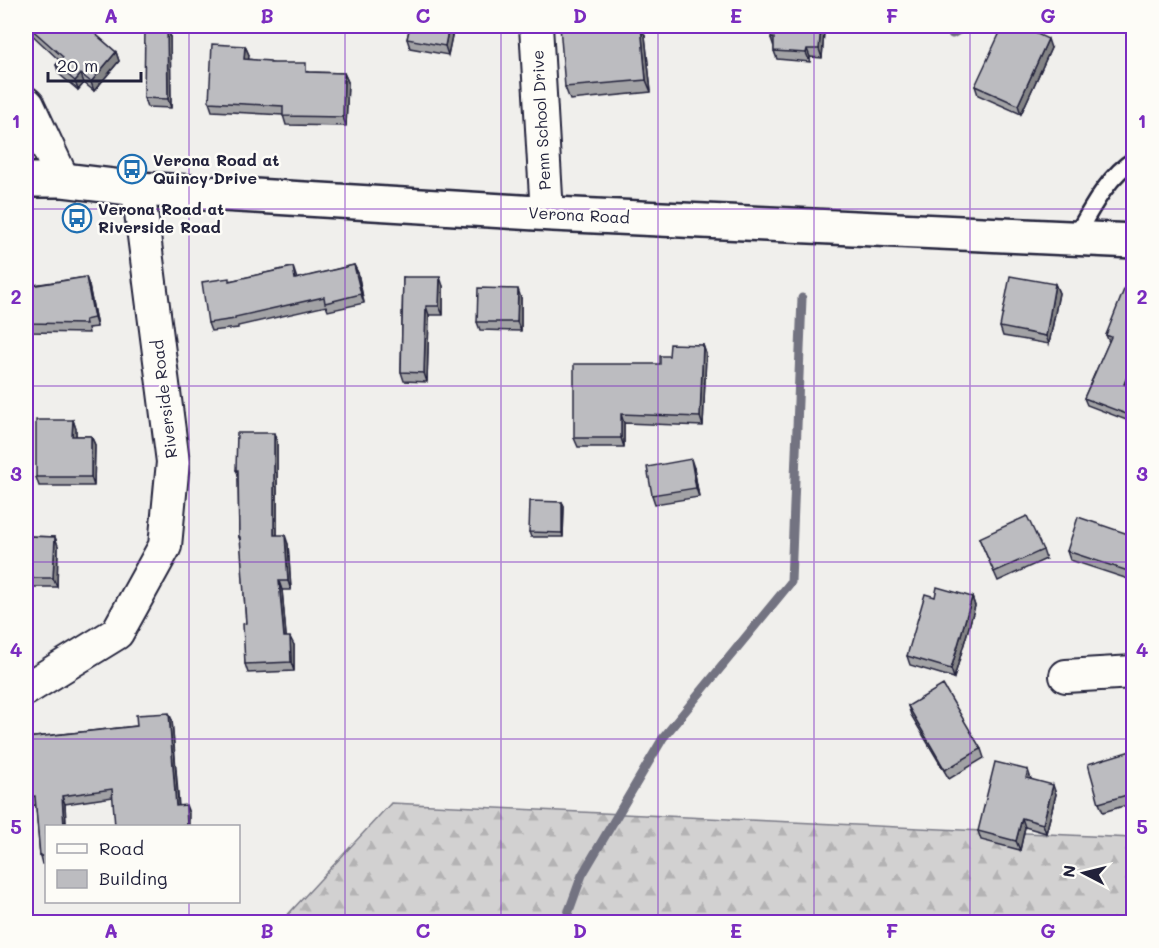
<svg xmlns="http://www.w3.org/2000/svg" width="1159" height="948" viewBox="0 0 1159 948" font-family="Mali,sans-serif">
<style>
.forest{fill:url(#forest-firs);stroke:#7a7a86;stroke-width:1.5}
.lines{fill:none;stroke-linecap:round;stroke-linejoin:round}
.stream{stroke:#737381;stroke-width:9}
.lane-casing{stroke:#22223b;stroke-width:20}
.street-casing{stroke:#22223b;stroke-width:36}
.secondary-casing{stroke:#22223b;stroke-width:38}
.lane{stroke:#fdfcf7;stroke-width:15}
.street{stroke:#fdfcf7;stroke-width:32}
.secondary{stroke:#fdfcf7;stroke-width:33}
.wall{fill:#a2a2a5;stroke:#22223b;stroke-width:1.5}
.shaded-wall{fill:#848486;stroke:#22223b;stroke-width:1.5}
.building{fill:#bcbcc0;stroke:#22223b;stroke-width:1.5}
.grid{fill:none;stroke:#7b2cbf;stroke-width:1.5;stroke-opacity:0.55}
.labels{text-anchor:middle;stroke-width:5;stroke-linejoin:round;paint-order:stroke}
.street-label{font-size:16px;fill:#22223b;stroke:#fdfcf7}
.poi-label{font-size:16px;font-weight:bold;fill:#22223b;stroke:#fdfcf7;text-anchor:start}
.neatline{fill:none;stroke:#7b2cbf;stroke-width:2}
.grid-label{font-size:20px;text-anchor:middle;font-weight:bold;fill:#7b2cbf}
</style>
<defs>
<pattern id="forest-firs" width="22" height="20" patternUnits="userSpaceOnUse" patternTransform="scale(1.5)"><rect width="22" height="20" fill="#d2d1d1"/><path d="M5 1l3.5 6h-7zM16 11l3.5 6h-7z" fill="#b4b3b4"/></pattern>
</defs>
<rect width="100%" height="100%" fill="#f0efec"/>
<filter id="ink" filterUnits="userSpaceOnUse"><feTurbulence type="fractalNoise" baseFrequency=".0167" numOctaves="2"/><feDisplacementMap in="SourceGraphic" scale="12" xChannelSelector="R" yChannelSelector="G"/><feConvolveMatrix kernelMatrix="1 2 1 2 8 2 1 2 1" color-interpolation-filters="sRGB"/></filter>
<g filter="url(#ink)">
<path class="forest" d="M391,803L1133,838V922H281Z"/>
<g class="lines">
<path class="stream" d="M952,34L966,26
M565,922L582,875L663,738L791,582L802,298"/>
<g class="lane-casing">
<path id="lane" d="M1074,239C1089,213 1108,175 1134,160"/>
</g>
<g class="street-casing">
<path id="street" d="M536,26L547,214
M26,103L28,105L63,180
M1066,676L1134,672
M26,689L117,633L165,546L173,462L138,189"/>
</g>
<g class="secondary-casing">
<path id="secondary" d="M26,180H63L138,189L553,214L1134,241"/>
</g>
<use href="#lane" class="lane"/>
<use href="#street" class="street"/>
<use href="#secondary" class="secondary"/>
</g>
<path class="wall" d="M26,26H86L116,52L119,61L94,91L84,83L78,90L59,74L56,65L60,61L26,29Z
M410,26H454L448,55L410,48L407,39Z
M170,29L171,108L147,107L144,98Z
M824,31L822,58L810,57V62L777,59L774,51V47L771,38Z
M645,36L651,92L570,100L565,87Z
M245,46L249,55L248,59L271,63L309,72L344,73L348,82L346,126L286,125L283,115L212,111L209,102Z
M1051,48L1021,114L978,95L975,86Z
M354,265L358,273L364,303L328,311L326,306L238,326V328L211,331L208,323L230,281L293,267L297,279Z
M26,277H30L33,285L86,277L89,286L97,327L88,328L89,333L26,332Z
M403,277L443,286V315H429L427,382L404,381L401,372Z
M1055,284L1059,293L1049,344L1003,336L1000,327Z
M1134,284V372L1128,386L1134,388V423L1087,405L1084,398L1109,342L1106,335Z
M521,298V331L480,330L477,322Z
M703,345L706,354L703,426L624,423V447H578L574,438L660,364L669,356Z
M73,420L76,429V436H91L95,445L94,486H39L36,477Z
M277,442V535L288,544L291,590H282L286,637L294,645V671L248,673L245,664L246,623L241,543L239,537L238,474L236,470Z
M694,468L699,497L655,504L652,495Z
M562,502L564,506L563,537H531L529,532Z
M26,536L55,537L58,546L57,587H26Z
M1134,536V581L1070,560L1067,551Z
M979,538L1043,550L1046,559L998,581Z
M972,597L975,606L954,678L910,665L907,656Z
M908,706L981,749L984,758L949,779L911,715Z
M172,720L179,806L189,813L113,797L65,804L66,826H46V864H42L40,856L36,805L26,806V738L137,726Z
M1134,750V803L1103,812L1099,803Z
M1031,779L1056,794L1046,833L1025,827L1020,850L981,840L978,831Z"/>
<path class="shaded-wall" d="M167,26H169L170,29L171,108L168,99Z
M449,26H454L448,55L445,46Z
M641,26L645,36L651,92L646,80Z
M821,26H822L824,31L822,58L819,49Z
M1048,39L1051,48L1021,114L1018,105Z
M245,46L249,55L248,68L244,59Z
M807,49L810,57V62L806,53Z
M116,52L119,61L94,91L91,82Z
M344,73L348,82L346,126L343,117Z
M81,74L84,83L78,90L75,81Z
M354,265L358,273L364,303L361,294Z
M86,277L89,286L97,327L94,318Z
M440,277L443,286V315L439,306Z
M1055,284L1059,293L1049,344L1046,336Z
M518,289L521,298V331L517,322Z
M426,306L429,315L427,382L424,373Z
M703,345L706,354L703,426L700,417Z
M1134,359V372L1126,391L1124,384Z
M621,414L624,423V447L621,438Z
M73,420L76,429V444L72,436Z
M274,433L277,442V544L274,535Z
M91,436L95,445L94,486L91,477Z
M691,459L694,468L699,497L696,488Z
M562,502L564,506L563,537L562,533Z
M285,535L288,544L291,590L288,581Z
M55,537L58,546L57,587L53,578Z
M279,581L282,590L287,646L284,637Z
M972,597L975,606L954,678L951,669Z
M290,637L294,645V671L291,662Z
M169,713L172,720L179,814L176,806Z
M1028,770L1031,779L1029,787L1026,778Z
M1053,785L1056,794L1046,833L1043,824Z
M62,796L65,804L66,826H64Z
M186,805L189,813V826H187Z
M1022,818L1025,827L1020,850L1016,841Z"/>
<path class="building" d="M28,26H86L116,52L91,82L81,74L75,81L56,65L63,57Z
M145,26H167L168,99L144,98Z
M410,26H449L445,46L407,39Z
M560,26H641L646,80L565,87Z
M772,26H821L819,49H807L806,53L774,51V38H771Z
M1003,26H1020L1048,39L1018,105L975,86Z
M212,44L245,46L244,59L270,61V63H306V72L344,73L343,117L283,116V106L209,102Z
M354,265L361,294L325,303L324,297L235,317V319L208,323L202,282L229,278V281L293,267L295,279Z
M1010,276L1055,284L1046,336L1000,327Z
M26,277H30V286L86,277L94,318L85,320L86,324L26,323Z
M403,277H440L439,306H426L424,373L401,372Z
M1127,282L1134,284V359L1124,384L1134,388V417L1084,398L1111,337L1106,335Z
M478,288L518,289L517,322H477Z
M670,344L703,345L700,417L621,414V438H574V364H660V356H669Z
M36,420H73L72,436H91V477H36Z
M237,433H274V535H285L288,581H279L284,637H290L291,662L245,664L243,624L246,623L240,537H239L238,470H236Z
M691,459L696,488L652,495L647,467Z
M530,501L562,502V533L529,532Z
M1027,516L1043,550L994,572L979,538Z
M1078,517L1134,536V573L1067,551Z
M26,536L55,537L53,578H26Z
M937,587L972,597L951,669L907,656L925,594L935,597Z
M943,685L981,749L945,770L908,706Z
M169,713L176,806L186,805L187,826H115L112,789L62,796L64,826H46V856H40L35,796L26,797V738L137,726L136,715Z
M1134,750V793L1099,803L1088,764Z
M995,762L1028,770L1026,778L1053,785L1043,824L1022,818L1016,841L978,831Z"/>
</g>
<path class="grid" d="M189,26V826M345,26V922M501,26V922M658,26V922M814,26V922M970,26V922M26,209H1134M26,386H1134M26,562H1134M26,739H1134M189,902V922"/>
<defs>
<g id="bus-ring" transform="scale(1.5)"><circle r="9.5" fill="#fdfcf7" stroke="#1f6fb2" stroke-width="1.5"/><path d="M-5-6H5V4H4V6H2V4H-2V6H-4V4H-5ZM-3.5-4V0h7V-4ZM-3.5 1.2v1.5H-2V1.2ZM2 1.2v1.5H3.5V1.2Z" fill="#1f6fb2"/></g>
</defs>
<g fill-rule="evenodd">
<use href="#bus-ring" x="132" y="169"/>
<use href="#bus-ring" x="77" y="218"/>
</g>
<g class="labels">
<g class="street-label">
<text transform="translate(541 120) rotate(-93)" y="6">Penn School Drive</text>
<text transform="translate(579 215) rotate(3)" y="6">Verona Road</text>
<text transform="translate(164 399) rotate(-97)" y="6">Riverside Road</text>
</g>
<g class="poi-label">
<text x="153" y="166">Verona Road at<tspan x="153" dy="18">Quincy Drive</tspan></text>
<text x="98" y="215">Verona Road at<tspan x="98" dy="18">Riverside Road</tspan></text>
</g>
</g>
<rect width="1159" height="948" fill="none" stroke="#fdfcf7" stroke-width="66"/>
<rect x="45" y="825" width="195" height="78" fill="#fdfcf7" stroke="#a5a5ac" stroke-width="1.5"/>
<rect x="57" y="844" width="30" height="9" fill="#fdfcf7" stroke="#a5a5ac" stroke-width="1.5"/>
<text x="99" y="855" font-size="18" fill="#22223b">Road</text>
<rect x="57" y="870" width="30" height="18" fill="#bcbcc0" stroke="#a5a5ac" stroke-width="1.5"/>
<text x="99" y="885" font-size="18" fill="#22223b">Building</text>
<g transform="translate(1084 873) rotate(277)" stroke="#fdfcf7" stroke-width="4.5" paint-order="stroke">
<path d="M0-4.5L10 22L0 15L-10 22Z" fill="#22223b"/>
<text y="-9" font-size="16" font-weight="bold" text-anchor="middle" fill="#22223b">N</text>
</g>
<path d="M48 72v9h93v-9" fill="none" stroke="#22223b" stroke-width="3"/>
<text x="57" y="72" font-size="18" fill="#22223b" stroke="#fdfcf7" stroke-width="4.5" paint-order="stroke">20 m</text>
<rect x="33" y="33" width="1093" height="882" class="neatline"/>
<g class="grid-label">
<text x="111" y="23">A</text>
<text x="267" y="23">B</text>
<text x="423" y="23">C</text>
<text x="580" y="23">D</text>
<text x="736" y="23">E</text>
<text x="892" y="23">F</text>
<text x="1048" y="23">G</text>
<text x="16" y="128">1</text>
<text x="1142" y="128">1</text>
<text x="16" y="304">2</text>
<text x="1142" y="304">2</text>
<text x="16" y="481">3</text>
<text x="1142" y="481">3</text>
<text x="16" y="657">4</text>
<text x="1142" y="657">4</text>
<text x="16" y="834">5</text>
<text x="1142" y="834">5</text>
<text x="111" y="938">A</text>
<text x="267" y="938">B</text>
<text x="423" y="938">C</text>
<text x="580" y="938">D</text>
<text x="736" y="938">E</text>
<text x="892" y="938">F</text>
<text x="1048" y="938">G</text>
</g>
</svg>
